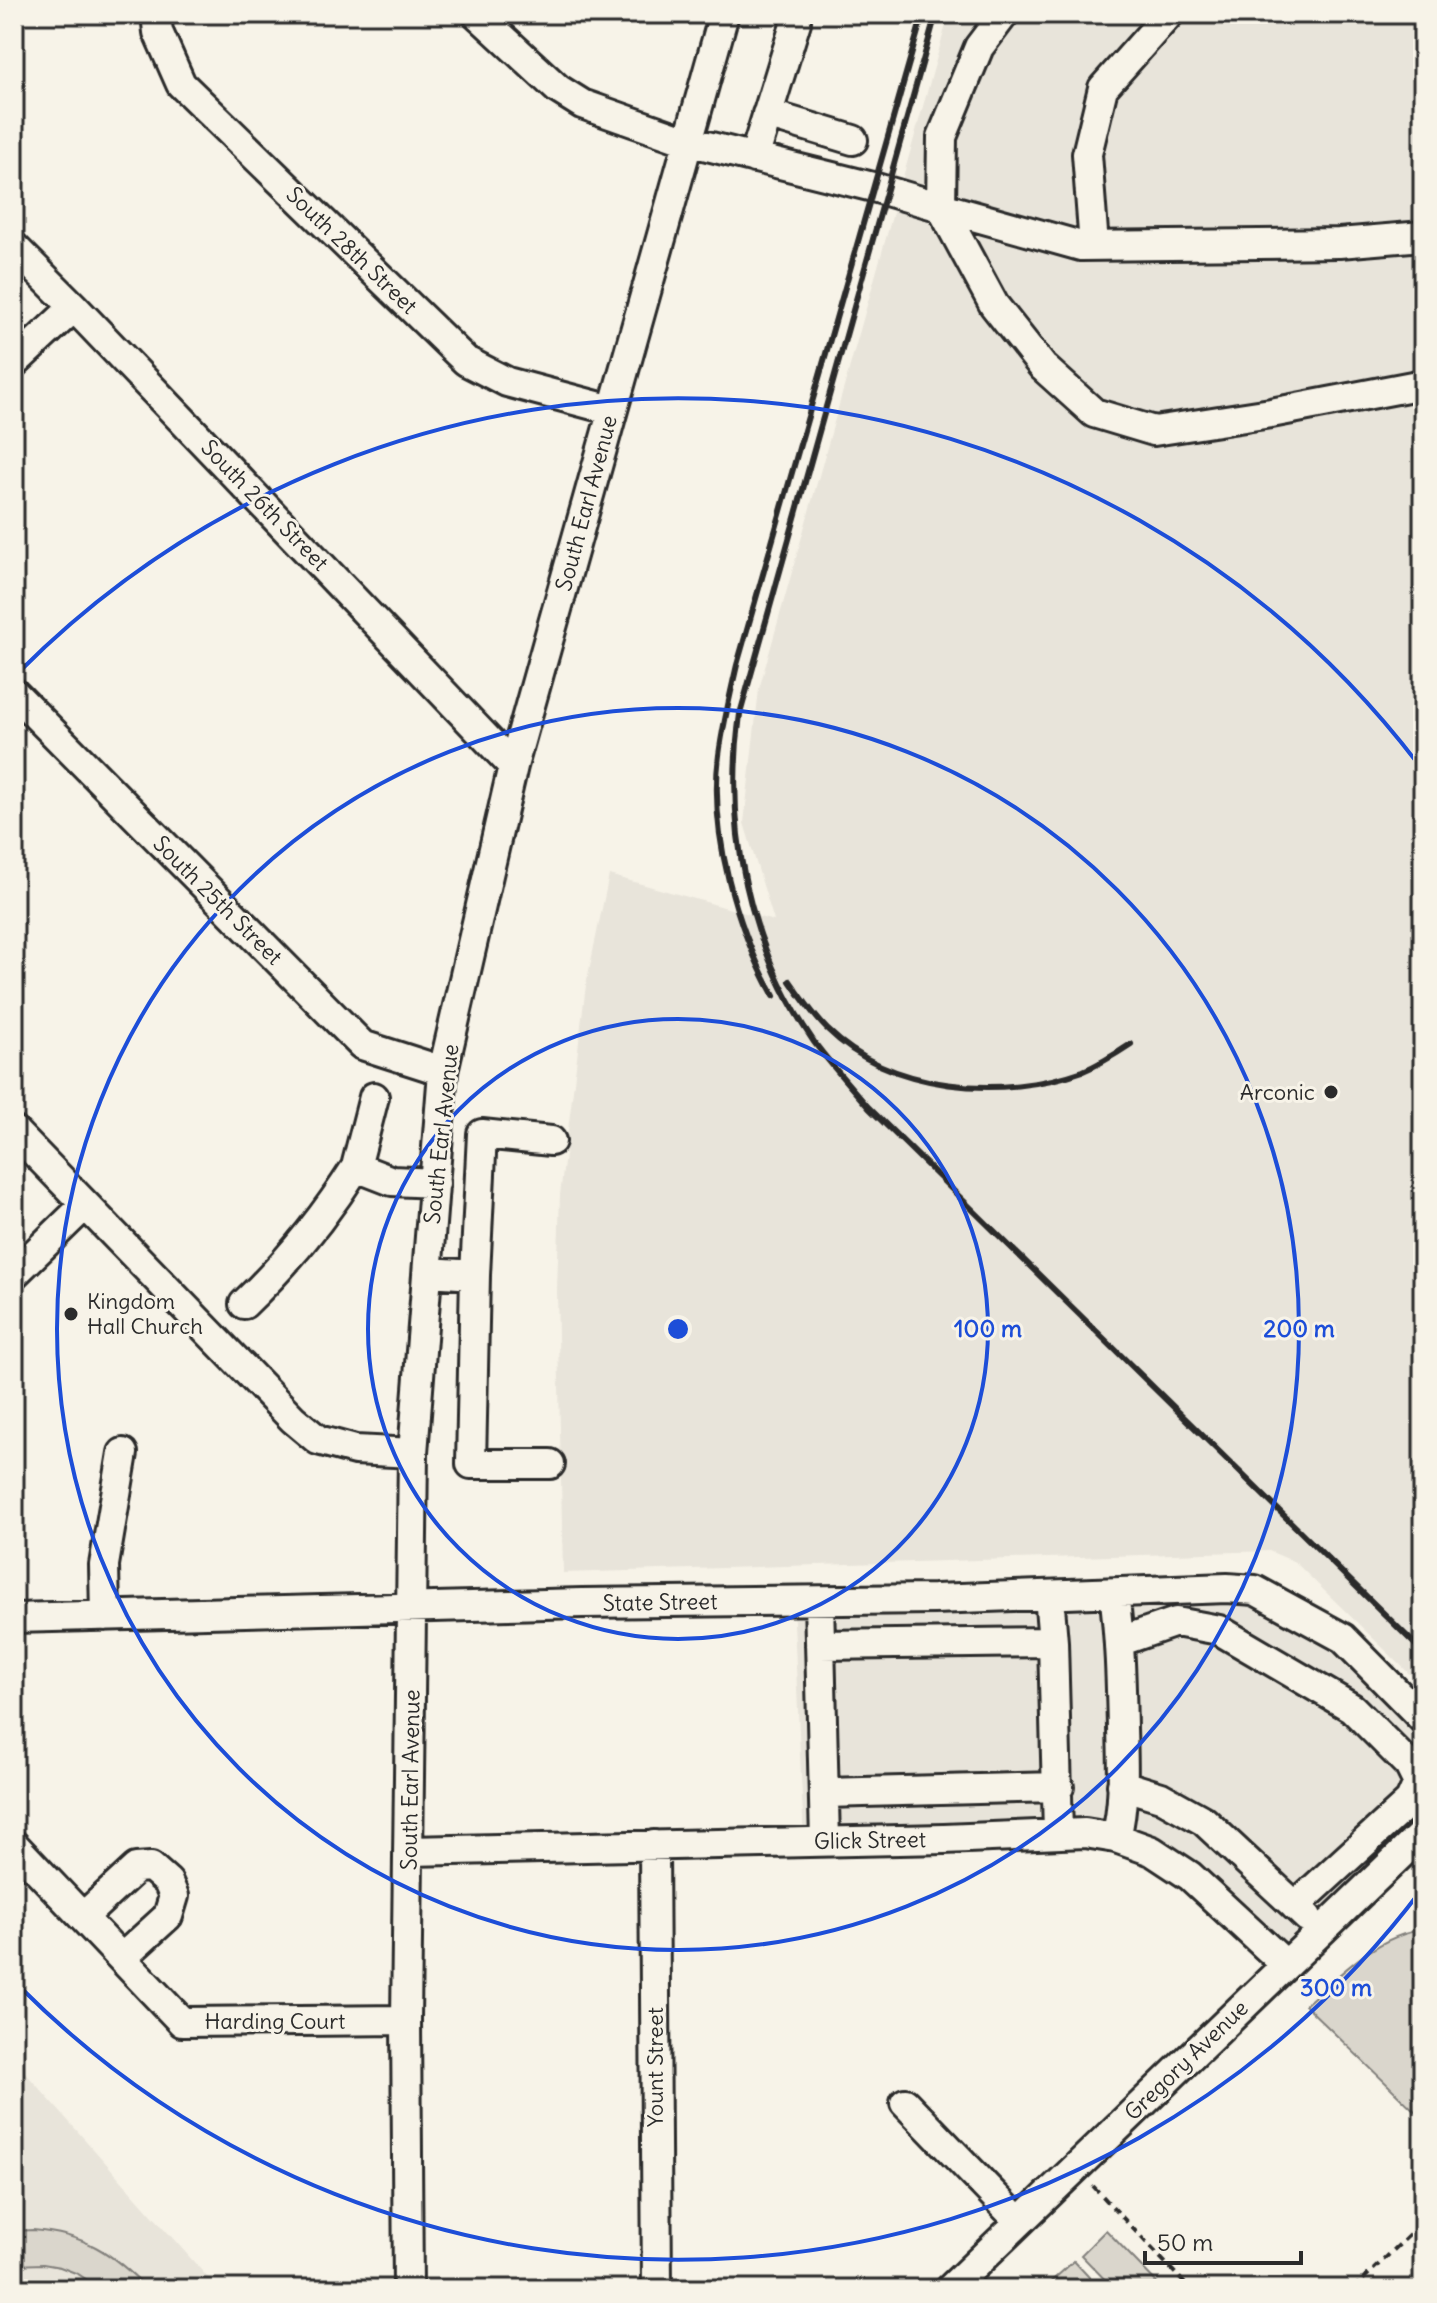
<svg xmlns="http://www.w3.org/2000/svg" width="1437" height="2303" viewBox="0 0 1437 2303" font-family="Delius,sans-serif">
<style>
.built{fill:#e8e4da}
.green{fill:#dad6cc;stroke:#82807c;stroke-width:2}
.lines{fill:none;stroke-linecap:round;stroke-linejoin:round}
.minor-casing{stroke:#2b2b2b;stroke-width:34}
.path{stroke:#2b2b2b;stroke-width:4;stroke-dasharray:8 6;stroke-linecap:butt}
.minor{stroke:#f7f3e8;stroke-width:28}
.rail{stroke:#2b2b2b;stroke-width:6}
.ring{fill:none;stroke:#1d4ed8;stroke-width:4}
.poi-dot{fill:#2b2b2b;stroke:#f7f3e8;stroke-width:3}
.labels{text-anchor:middle;stroke-width:6;stroke-linejoin:round;paint-order:stroke}
.street-label{font-size:22px;fill:#2b2b2b;stroke:#f7f3e8}
.poi-label{font-size:22px;fill:#2b2b2b;stroke:#f7f3e8;text-anchor:end}
.centre{fill:#1d4ed8;stroke:#f7f3e8;stroke-width:4}
.ring-label{font-size:24px;text-anchor:middle;font-weight:bold;fill:#1d4ed8;stroke:#f7f3e8;stroke-width:6;stroke-linejoin:round;paint-order:stroke}
</style>
<rect width="100%" height="100%" fill="#f7f3e8"/>
<filter id="ink" filterUnits="userSpaceOnUse"><feTurbulence type="fractalNoise" baseFrequency=".0125" numOctaves="2"/><feDisplacementMap in="SourceGraphic" scale="16" xChannelSelector="R" yChannelSelector="G"/><feConvolveMatrix kernelMatrix="1 2 1 2 8 2 1 2 1" color-interpolation-filters="sRGB"/></filter>
<g filter="url(#ink)">
<path class="built" d="M949,14H1423V1687L1295,1562L1269,1551L563,1573L557,1289L560,1195L586,985L609,875L774,921L744,823L759,689Z
M1227,1588L1301,1613L1423,1719V1833L1286,1965L1190,1876L1116,1838L804,1841L793,1601Z
M14,2060L218,2289H14Z"/>
<path class="green" d="M1423,1930V2119L1305,2005C1339,1976 1376,1935 1423,1930Z
M33,2230C85,2234 112,2253 148,2289H101L78,2274L60,2267L43,2264L14,2265V2231Z
M1106,2230L1160,2286L1156,2289H1114L1081,2255Z
M1074,2261L1100,2289H1049L1046,2286Z"/>
<g class="lines">
<g class="minor-casing">
<path id="minor" d="M156,14L158,32L181,84L466,361L507,382L612,410
M477,14L558,89L582,104L687,141L873,187L941,207L942,137L979,47L1004,14
M767,114L853,140
M754,158L796,22
M941,207L994,305L1043,367L1094,413L1154,431L1271,413L1423,384
M941,207L1081,246L1339,243L1423,236
M1094,246L1087,154L1103,88L1169,14
M14,247L74,307L513,766
M14,363L74,307
M14,693L362,1045L443,1071
M374,1097L356,1167L392,1181L435,1183
M14,1131L293,1419L318,1440L355,1450L413,1453
M428,1272L475,1275L482,1134L551,1141
M14,1274L85,1205
M475,1275L471,1464H550
M244,1304C288,1262 323,1219 356,1167
M1114,1593C1120,1638 1121,1682 1122,1728C1123,1765 1125,1803 1116,1838
M1049,1595L1053,1642L1058,1833
M819,1601L825,1841
M105,1616L104,1565L123,1453
M14,1618L582,1603L934,1599L1227,1588L1255,1590L1343,1638L1423,1719
M1121,1641L1176,1622L1219,1630L1352,1708L1409,1765L1418,1783L1410,1801L1295,1906
M820,1645L1053,1642
M1122,1785L1161,1797L1204,1821L1307,1917
M825,1793L1059,1787
M14,1845L182,2022L406,2020
M654,1845L657,2289
M410,1851L944,1839L1085,1833L1116,1838L1152,1851L1190,1876L1286,1965
M83,1917L136,1868L151,1867L168,1882L174,1896L168,1916L122,1958
M905,2103L1019,2221
M408,2289L406,2020L413,1453L443,1071L513,766L724,14
M950,2289L1423,1833"/>
</g>
<path class="path" d="M1093,2186L1190,2289
M1353,2289L1423,2222"/>
<use href="#minor" class="minor"/>
<path class="rail" d="M936,14L740,714C724,830 748,945 814,1042C831,1065 850,1086 869,1108L1423,1652
M790,981C801,997 813,1015 827,1029C891,1092 1002,1100 1083,1071C1100,1064 1116,1054 1131,1044
M774,996C736,928 709,832 719,755C723,725 730,695 737,665L923,14"/>
</g>
</g>
<g class="ring">
<circle cx="678" cy="1329" r="310"/>
<circle cx="678" cy="1329" r="621"/>
<path d="M1422 1889A931 931 0 0 1 20 1987M20 671A931 931 0 0 1 1422 769"/>
</g>
<g class="poi-dot">
<circle cx="1331" cy="1092" r="8"/>
<circle cx="71" cy="1314" r="8"/>
</g>
<g class="labels">
<g class="street-label">
<text transform="translate(352 250) rotate(44)" y="8">South 28th Street</text>
<text transform="translate(586 503) rotate(-75)" y="8">South Earl Avenue</text>
<text transform="translate(265 505) rotate(46)" y="8">South 26th Street</text>
<text transform="translate(218 900) rotate(45)" y="8">South 25th Street</text>
<text transform="translate(441 1134) rotate(-84)" y="8">South Earl Avenue</text>
<text transform="translate(660 1602) rotate(-1)" y="8">State Street</text>
<text transform="translate(410 1780) rotate(-89)" y="8">South Earl Avenue</text>
<text transform="translate(870 1840) rotate(-1)" y="8">Glick Street</text>
<text x="275" y="2029">Harding Court</text>
<text transform="translate(1186 2060) rotate(-44)" y="8">Gregory Avenue</text>
<text transform="translate(655 2067) rotate(-90)" y="8">Yount Street</text>
</g>
<g class="poi-label">
<text x="1315" y="1100">Arconic</text>
<text x="87" y="1309" text-anchor="start">Kingdom<tspan x="87" dy="25">Hall Church</tspan></text>
</g>
</g>
<circle cx="678" cy="1329" r="12" class="centre"/>
<g class="ring-label">
<text x="988" y="1337">100 m</text>
<text x="1299" y="1337">200 m</text>
<text x="1336" y="1996">300 m</text>
</g>
<rect width="1437" height="2303" fill="none" stroke="#f7f3e8" stroke-width="48"/>
<rect x="24" y="24" width="1389" height="2255" fill="none" stroke="#2b2b2b" stroke-width="3" filter="url(#ink)"/>
<path d="M1145 2251v12h156v-12" fill="none" stroke="#2b2b2b" stroke-width="4"/>
<text x="1157" y="2251" font-size="24" fill="#2b2b2b" stroke="#f7f3e8" stroke-width="6" paint-order="stroke">50 m</text>
</svg>
